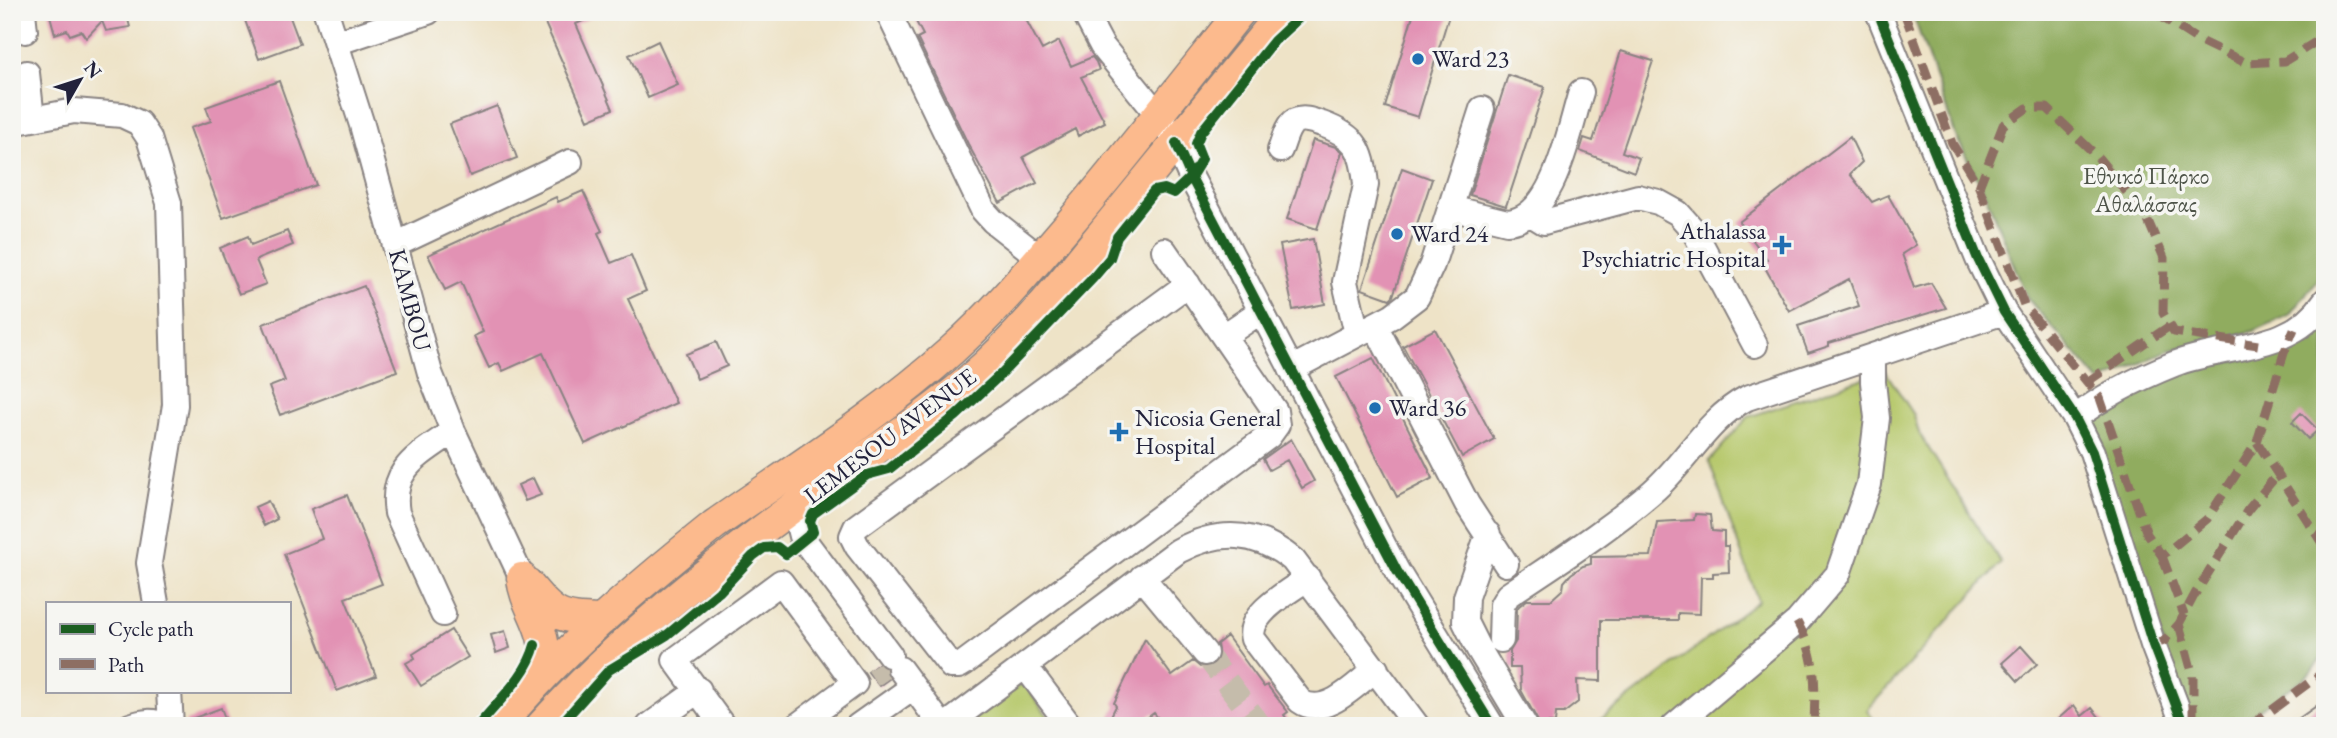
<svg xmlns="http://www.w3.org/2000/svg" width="2337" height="738" viewBox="0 0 2337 738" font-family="'EB Garamond',serif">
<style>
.green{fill:#b6c86b;stroke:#6c7553;stroke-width:2}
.forest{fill:#90ac5f;stroke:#59674d;stroke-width:2}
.building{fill:#e292b4}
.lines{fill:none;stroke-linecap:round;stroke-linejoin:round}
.minor-tunnel{stroke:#c5bcab;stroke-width:24;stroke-dasharray:24 12;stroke-linecap:butt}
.minor-casing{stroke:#888281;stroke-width:28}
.major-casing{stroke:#888281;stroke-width:33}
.minor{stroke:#fff;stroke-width:24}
.major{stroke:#fcba8d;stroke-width:30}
.quiet{stroke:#8d6e63;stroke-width:9;stroke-dasharray:18 9;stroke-linecap:butt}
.cycleway-casing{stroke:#f6f6f2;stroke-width:15}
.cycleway{stroke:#1b5e20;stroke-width:10}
.poi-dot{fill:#1f6fb2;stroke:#f6f6f2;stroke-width:2.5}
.labels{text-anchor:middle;stroke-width:7;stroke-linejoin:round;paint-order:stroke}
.poi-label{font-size:24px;fill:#22223b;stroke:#f6f6f2;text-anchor:start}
.park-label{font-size:24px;fill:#4e5449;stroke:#f6f6f2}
.street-label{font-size:24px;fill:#22223b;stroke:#f6f6f2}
</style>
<rect width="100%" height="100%" fill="#f6f6f2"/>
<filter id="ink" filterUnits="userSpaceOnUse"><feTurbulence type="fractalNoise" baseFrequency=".0143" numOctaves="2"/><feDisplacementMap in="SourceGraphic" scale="14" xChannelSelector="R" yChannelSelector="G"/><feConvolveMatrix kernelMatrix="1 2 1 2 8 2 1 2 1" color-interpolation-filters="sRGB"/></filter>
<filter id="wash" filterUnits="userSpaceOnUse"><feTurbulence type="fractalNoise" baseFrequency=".00686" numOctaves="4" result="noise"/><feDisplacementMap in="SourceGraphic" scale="28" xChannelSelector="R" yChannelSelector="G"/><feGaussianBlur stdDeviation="1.57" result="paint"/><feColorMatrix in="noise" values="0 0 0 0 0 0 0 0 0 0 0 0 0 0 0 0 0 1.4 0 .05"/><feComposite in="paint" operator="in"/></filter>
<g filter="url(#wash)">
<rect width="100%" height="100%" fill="#eee3c7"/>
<path class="green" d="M1885,371L1914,415L1919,433L2001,563L1867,710L1878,726H1592L1758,601L1709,461L1748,417Z
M1020,685L1026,686L1055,726H965Z"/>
<path class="forest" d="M1912,12H2325V271L2289,315L2254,331L2167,351L2100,382L2027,298L1986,196L1956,136Z
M2325,315V655L2306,677L2235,726H2196L2186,713L2106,472L2093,424L2109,406L2178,371L2272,354L2300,339Z"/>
<g id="blocks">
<path class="building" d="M49,12H126L130,27L106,31L102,21L86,38L81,31L70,35L67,30L55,34Z
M242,12H288L300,44L259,59Z
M540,12H603L576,24L613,109L588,120Z
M911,12H1022L1042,50L1059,41L1071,66L1092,57L1096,62L1099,70L1081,77L1105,122L1078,136L1075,129L1023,157L1037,183L1000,203L968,144L917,38L923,35Z
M1414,12H1450L1418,117L1385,107Z
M658,41L678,85L648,98L629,55Z
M1621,51L1653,61L1622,152L1639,158L1634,172L1580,151L1584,138L1593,141Z
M1508,75L1545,87L1506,206L1470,195Z
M279,81L316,185L223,218L190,128L211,121L206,107Z
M497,106L517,158L470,176L450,124Z
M1850,137L1862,162L1850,174L1872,202L1888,195L1916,245L1902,254L1914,288L1931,283L1946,308L1829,343V346L1808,353L1798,326L1859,306L1849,279L1789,311L1762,262L1767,259L1739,222Z
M1313,140L1336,147L1342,152L1317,229L1287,219Z
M1402,168L1432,179L1393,296L1390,299L1362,289Z
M583,191L602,231L598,233L611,263L631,255L646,291L628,299L676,403L585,444L543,353L503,371L499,363L489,368L474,336L483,332L461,282L445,290L428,255L556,197L558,202Z
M287,231L293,245L256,260L266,284L239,294L220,248L248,236L251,245Z
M1313,239L1325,304L1293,310L1280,245Z
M364,286L397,371L280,415L269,387L285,381L263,324Z
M1435,329L1494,439L1462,457L1403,346Z
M716,342L727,366L697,379L686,354Z
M1373,358L1433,478L1397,497L1336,377Z
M2301,413L2318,430L2308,439L2292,422Z
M1291,439L1314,481L1302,488L1287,460L1269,470L1263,459Z
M533,478L541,495L525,501L518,485Z
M347,495L382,584L345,598L376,676L337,691L284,554L322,539L311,509Z
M268,501L277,519L264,526L255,507Z
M1695,514L1710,515L1712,531L1724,532V546H1728L1729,572L1713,573V577H1701L1700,614L1678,613V620H1601V681L1577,680L1578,702L1564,713H1556L1555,723H1539L1521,690L1520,668H1510V651L1516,641L1517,609L1519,606L1527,600H1551L1563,589L1564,582L1571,574L1583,566L1591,564V557L1651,556L1657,522L1694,520Z
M451,630L468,657L421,686L406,663L415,658L413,654Z
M505,631L510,648L496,653L491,635Z
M1227,636L1264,687L1267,685L1288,712L1284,715L1292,726H1164L1154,713L1136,726H1106L1116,706L1114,703L1145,639L1172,676L1193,661L1200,667L1214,665L1219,658L1217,644Z
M2021,646L2037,664L2018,681L2002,663Z
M878,664L885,669L889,679L879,686L868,672Z
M2325,700V716L2311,726H2288Z
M2074,705L2082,716L2092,708L2106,726H2050Z
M221,708L228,726H186V721Z"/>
</g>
</g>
<g filter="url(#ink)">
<use href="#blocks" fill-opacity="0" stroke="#888281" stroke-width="2"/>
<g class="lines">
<path class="minor-tunnel" d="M1205,653L1260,726
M878,664L888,679"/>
<g class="minor-casing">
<path id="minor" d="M23,12L25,31
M326,12L362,125L430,373L453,431L522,578
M888,12L983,210L993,221L1040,258
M1084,12L1102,46L1159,116L1176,143L1191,177L1397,571L1492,726
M1878,12L1978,259L2004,312L2075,418L2092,452L2153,645L2184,726
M336,43L428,12
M27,73L32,119
M12,123L74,111L122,115L139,123L149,138L169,203L175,405L149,563L156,603
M1280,150C1284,141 1286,127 1295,121C1304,117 1313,121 1322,124C1356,136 1363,150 1366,185L1345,282L1357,334
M1450,208L1507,222C1554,220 1569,130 1581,92
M1531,214L1544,222L1638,197L1658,202L1678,213L1694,231L1755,345
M395,245L570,162
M1164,250L1275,411L1277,425L1269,436L964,663L959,666H951L857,546L852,536L856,527L1188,284
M1375,325L1467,504L1506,564
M1224,336L1261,311
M1291,369L1392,316L1417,297L1432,265L1482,109
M2075,418C2104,395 2139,378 2174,364C2225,344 2291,353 2325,301
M797,504V520L801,536L890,655
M1488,534L1466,597L1465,622L1478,648L1525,726
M1142,577L1205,653
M1308,578C1290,591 1246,614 1253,639L1300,701C1325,719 1357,683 1376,669
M443,614L397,513C389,467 421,455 453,431
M1501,640L1502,605L1508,595C1557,562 1608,530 1652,492C1686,463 1707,419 1747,398L2004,312
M1025,666L1070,726
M900,669L942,726
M169,691L171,726
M130,726C143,721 153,720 166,726
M649,726L699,690
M723,726L675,660L781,582L855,683L797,726
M858,726L913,687
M945,726L1178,551C1219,529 1256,530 1293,560L1417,726
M1674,726L1797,622L1838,574L1869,484L1877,418L1873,382V356"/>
</g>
<g class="major-casing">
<path id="major" d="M522,578C524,600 537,616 542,637C546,651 543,664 541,678
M527,583C556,618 558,618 602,620
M499,726C561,651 638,586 714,525C794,469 879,416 952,350C997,310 1035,263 1074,218C1131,150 1185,81 1240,12
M541,726C616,643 706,571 796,505C855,463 916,425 971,378C1019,337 1059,286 1099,237C1160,162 1221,87 1283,12"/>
</g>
<use href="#minor" class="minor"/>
<use href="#major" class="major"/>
<path class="quiet" d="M1904,12L1952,143L1979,187L2003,125L2027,108H2047L2096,155L2146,216L2164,258L2163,313L2174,332L2258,345
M2158,12L2160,16L2198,40L2246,63L2285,61L2325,36
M1979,187L2024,305L2100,398L2147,534L2162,556L2207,519L2257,442L2284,353L2294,329
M2087,382L2171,325
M2257,442L2325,548
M2162,556L2184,615
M1797,622C1818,659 1815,685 1814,726
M2179,624L2193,676V726
M2153,645L2164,641L2179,624L2195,594L2247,511L2277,475
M2250,726L2325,671"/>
<g class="cycleway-casing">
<path id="cycleway" d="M1878,12L1978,259L2004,312L2075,418L2092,452L2153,645L2184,726
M1176,143L1191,177L1397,571L1492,726
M478,726C498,701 527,676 535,645
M559,726L609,670L667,635L719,592L753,556L764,548L777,547L786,554L813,532L810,521L813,514L867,475L889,469L956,416L1001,374L1093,278L1110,258L1117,237L1154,191L1164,189L1174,193L1191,177L1202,159L1196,144L1201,132L1274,41L1305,12"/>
</g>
<use href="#cycleway" class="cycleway"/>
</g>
</g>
<g class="poi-dot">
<circle cx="1418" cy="59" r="7"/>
<circle cx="1397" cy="234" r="7"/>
<path d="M1778.5 234.5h7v7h7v7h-7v7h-7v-7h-7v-7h7z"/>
<circle cx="1375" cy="408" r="7"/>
<path d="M1115.5 421.5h7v7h7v7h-7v7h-7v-7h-7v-7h7z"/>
</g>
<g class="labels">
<g class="poi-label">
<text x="1432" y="67">Ward 23</text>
<text x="1766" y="239" text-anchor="end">Athalassa<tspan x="1766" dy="28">Psychiatric Hospital</tspan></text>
<text x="1411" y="242">Ward 24</text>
<text x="1389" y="416">Ward 36</text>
<text x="1135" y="426">Nicosia General<tspan x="1135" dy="28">Hospital</tspan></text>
</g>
<g class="park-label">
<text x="2146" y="184">Εθνικό Πάρκο<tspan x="2146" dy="28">Αθαλάσσας</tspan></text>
</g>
<g class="street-label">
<text transform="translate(410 300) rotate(75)" y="8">KAMBOU</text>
<text transform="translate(890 436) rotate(-37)" y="8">LEMESOU AVENUE</text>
</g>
</g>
<rect width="2337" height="738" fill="none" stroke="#f6f6f2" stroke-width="42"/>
<rect x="46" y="602" width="245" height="91" fill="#f6f6f2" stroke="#a1a1a9" stroke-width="2"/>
<rect x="60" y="624" width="35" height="10" fill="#1b5e20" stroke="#a1a1a9" stroke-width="2"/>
<text x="108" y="636" font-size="21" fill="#22223b">Cycle path</text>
<rect x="60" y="659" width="35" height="10" fill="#8d6e63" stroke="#a1a1a9" stroke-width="2"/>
<text x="108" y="672" font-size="21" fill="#22223b">Path</text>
<g transform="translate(80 80) rotate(51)" stroke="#f6f6f2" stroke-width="5" paint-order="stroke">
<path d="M0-5L12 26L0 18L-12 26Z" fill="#22223b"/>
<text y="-10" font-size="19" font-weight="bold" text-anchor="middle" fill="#22223b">N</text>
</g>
</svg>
